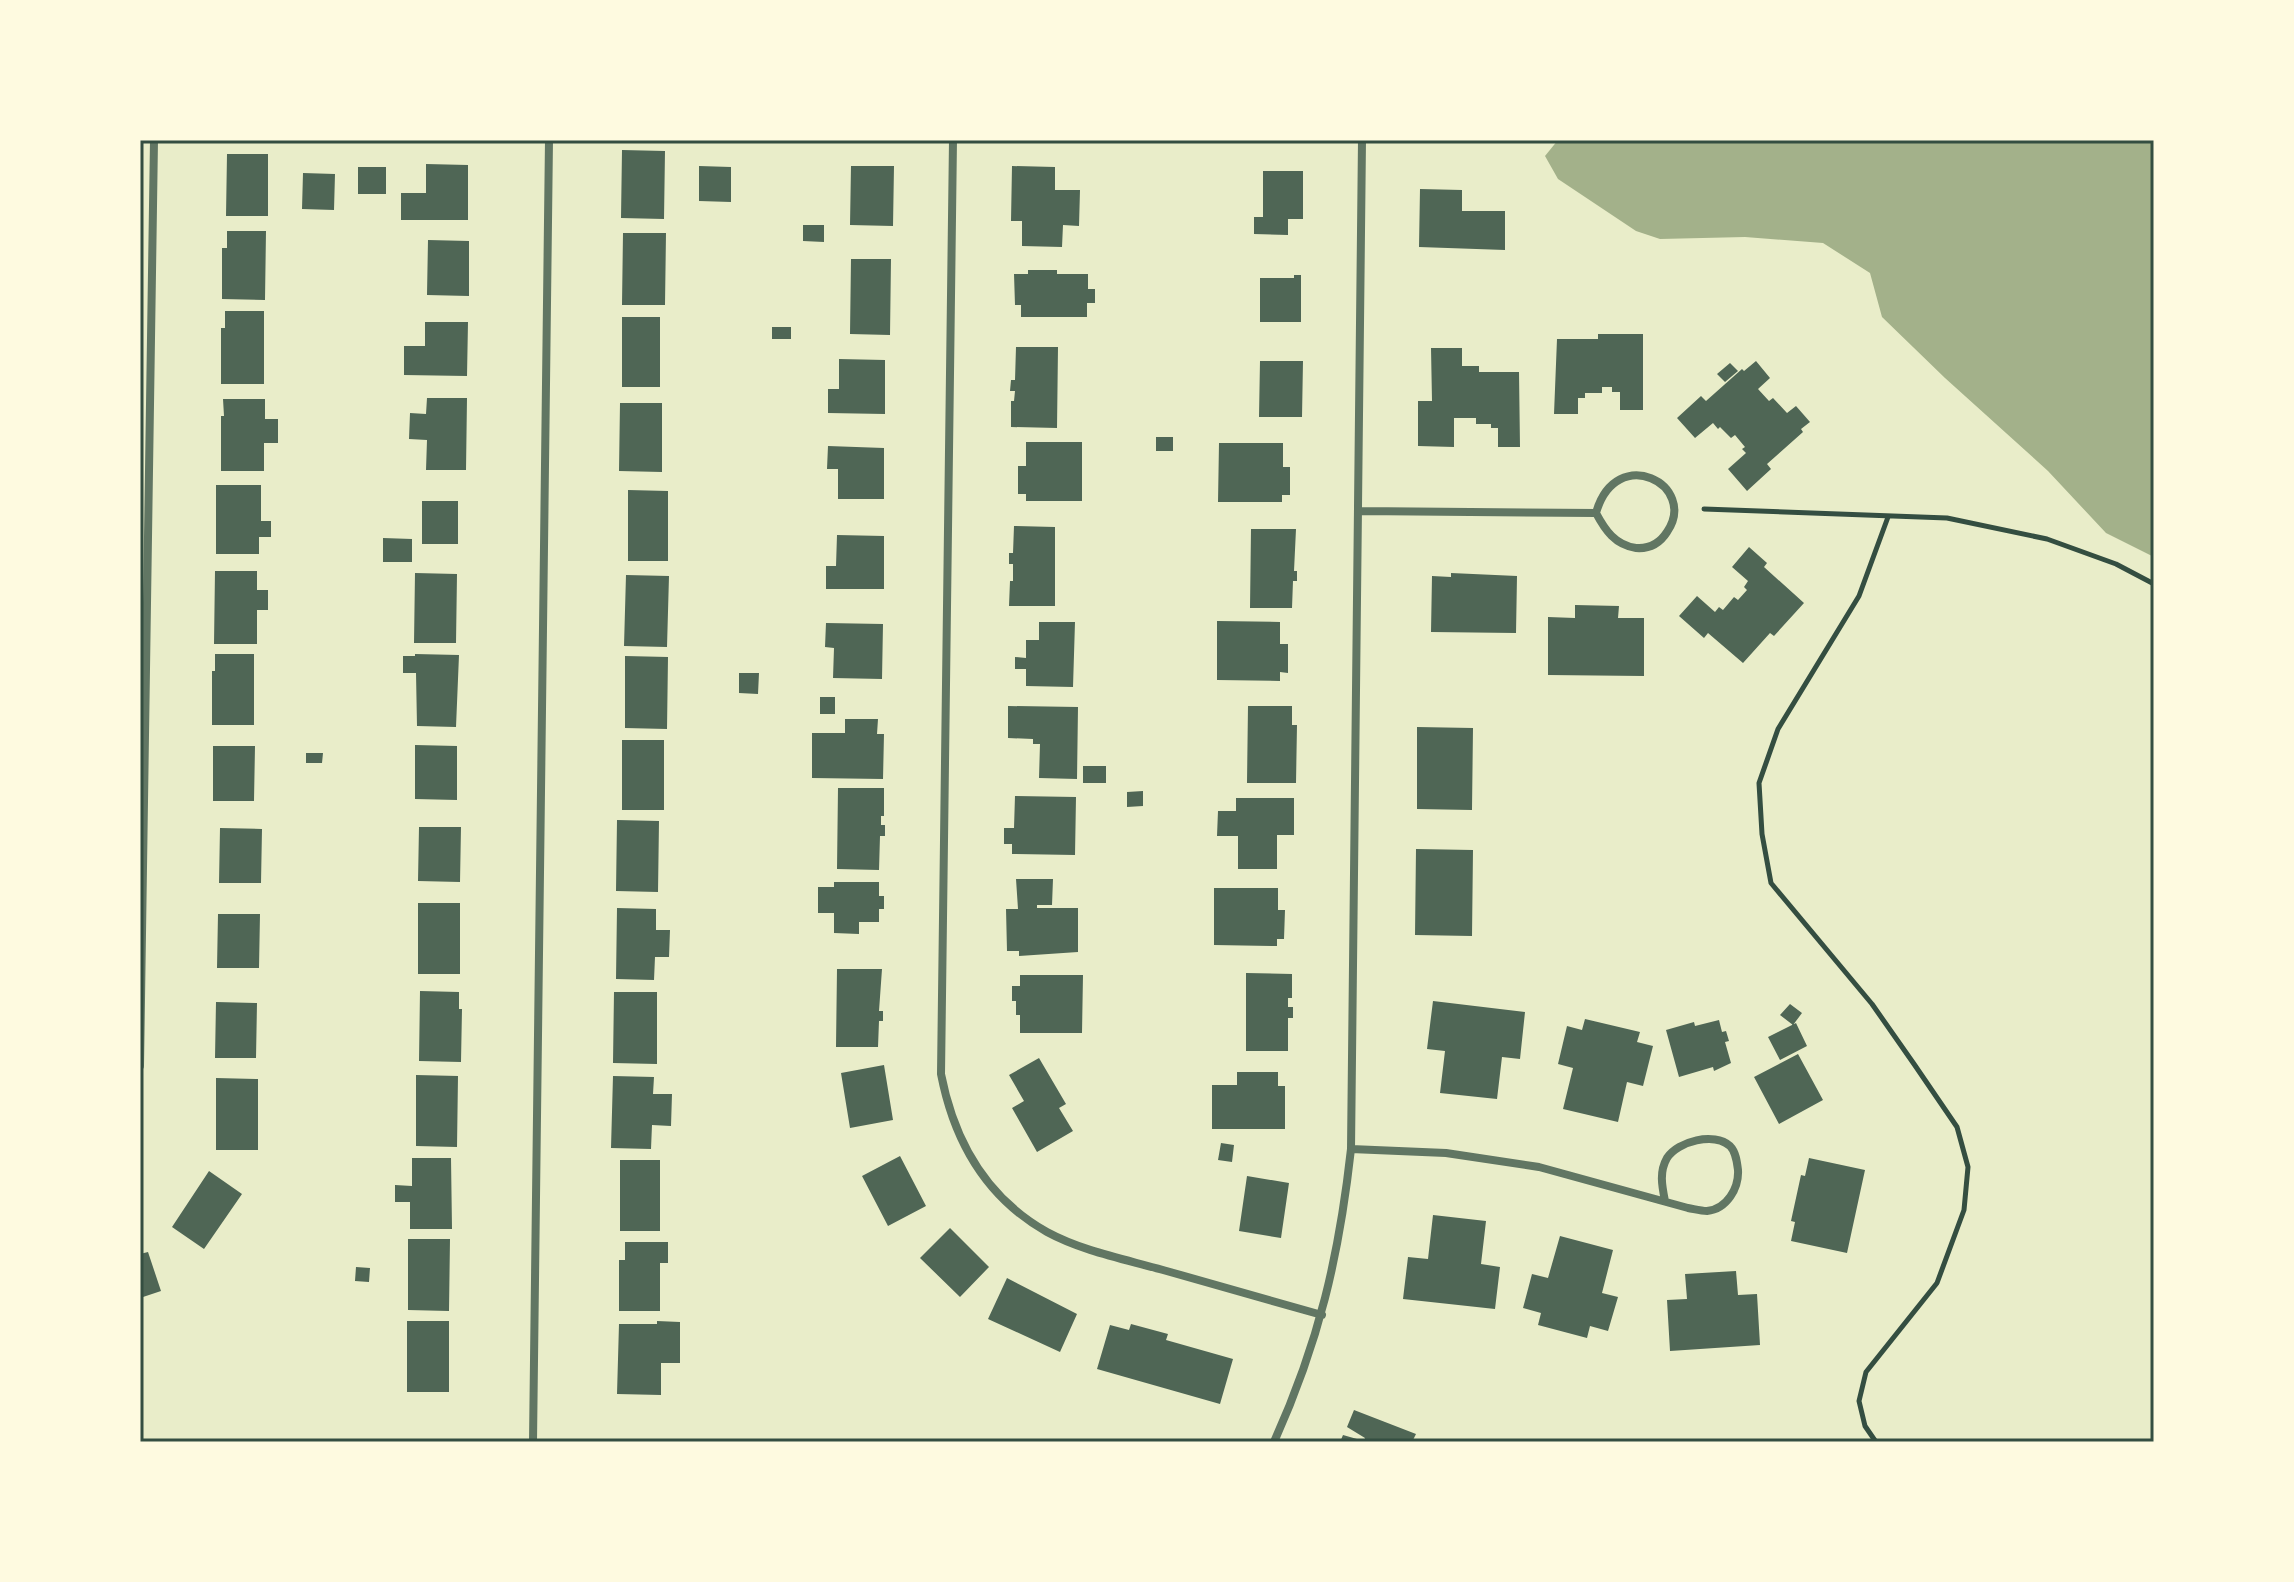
<svg xmlns="http://www.w3.org/2000/svg" width="2294" height="1582" viewBox="0 0 2294 1582" font-family="'Source Sans 3',sans-serif">
<style>
.water{fill:#a3b18a}
.building{fill:#4f6655}
.lines{fill:none;stroke-linecap:round;stroke-linejoin:round}
.path{stroke:#344e41;stroke-width:5}
.minor{stroke:#617663;stroke-width:8}
.neatline{fill:none;stroke:#344e41;stroke-width:3}
</style>
<rect width="100%" height="100%" fill="#e9edc9"/>
<path class="water" d="M1558,140H2154V557L2106,533L2048,471L1945,378L1882,317L1870,273L1823,243L1745,237L1660,239L1636,231L1558,179L1545,156Z"/>
<path class="building" d="M622,150L665,151L664,219L621,218Z
M227,154H268V216H226Z
M426,164L468,165V220H401V193H426Z
M699,166L731,167V202L699,201Z
M851,166H894L893,226L850,225Z
M1012,166L1055,167V190H1080L1079,226L1063,225L1062,247L1022,246V221H1011Z
M358,167H386V194H358Z
M1263,171H1303V219H1288V235L1254,234V217H1263Z
M303,173L335,174L334,210L302,209Z
M1420,189L1462,190V211H1505V250L1419,247Z
M803,225H824V242L803,241Z
M227,231H266L265,300L222,299V248H227Z
M623,233H666L665,305H622Z
M428,240L469,241V296L427,295Z
M851,259H891L890,335L850,334Z
M1028,270H1057V274H1088V289H1095V303H1087V317H1021V305H1015L1014,274H1028Z
M1294,275H1301V322H1260V278H1294Z
M225,311H264V384H221V328H225Z
M622,317H660V387H622Z
M425,322H468L467,376L404,375V346H425Z
M772,327H791V339H772Z
M1598,334H1643V410H1620V392H1612V387H1602V393H1585V398H1578V414H1554L1557,339H1598Z
M1016,347H1058L1057,428L1011,427V401H1014L1015,391H1010L1011,380H1015Z
M1431,348H1462V366H1479V372H1519L1520,447H1498V428H1491V424H1476V418H1454V447L1418,446V401H1432Z
M839,359L885,360V414L828,413V389H839Z
M1260,361H1303L1302,417H1259Z
M1756,361L1770,378L1758,389L1769,401L1773,398L1787,413L1796,406L1810,422L1801,429L1803,432L1767,464L1771,469L1747,491L1728,469L1746,453L1742,449L1745,447L1735,435L1731,438L1720,427L1718,429L1713,423L1695,438L1677,418L1701,396L1706,401L1742,369L1744,371Z
M1730,363L1738,371L1725,382L1717,374Z
M427,398H467L466,470H426L427,440L409,439L410,413L426,414Z
M223,399H265V419H278V443H264V471H221V416H224Z
M620,403H662V472L619,471Z
M1156,437H1173V451H1156Z
M1026,442H1082V501H1026V494H1018V466H1026Z
M1219,443H1283V467H1290V495H1282V502H1218Z
M828,446L884,448V499H838V469H827Z
M216,485H261V521H271V537H259V554H216Z
M628,490L668,491V561H628Z
M422,501H458V544H422Z
M1014,526L1055,527V606H1009L1010,581H1013V564H1009V553H1013Z
M1251,529H1296L1294,571H1297V581H1293L1292,608H1250Z
M837,535L884,536V589H826V566H836Z
M383,538L412,539V562H383Z
M1749,547L1767,563L1764,567L1804,603L1774,636L1770,633L1743,663L1708,633L1704,638L1679,616L1697,596L1715,612L1719,607L1723,610L1734,597L1738,600L1747,590L1744,587L1748,581L1732,567Z
M215,571H257V590H268V610H257V644H214Z
M415,573L457,574L456,643H414Z
M1451,573L1517,576L1516,633L1431,632L1432,576L1451,577Z
M626,575L669,576L667,647L624,646Z
M1575,605L1619,606L1618,618H1644V676L1548,675V617L1575,618Z
M1217,621L1280,622V644H1288V673L1280,672V681L1217,680Z
M1039,622H1075L1073,687L1026,686V669H1015V657L1026,658V640H1039Z
M826,623L883,624L882,679L833,678L834,648L825,647Z
M215,654H254V725H212V671H215Z
M415,654L459,655L456,727L417,726L416,673H403V656H415Z
M625,656L668,657L667,729L625,728Z
M739,673H759L758,694L739,693Z
M820,697H835V714H820Z
M1008,706L1078,707L1077,779L1039,778L1040,744H1033V739L1008,738Z
M1248,706H1292V725H1297L1296,783H1247Z
M845,719H878L877,734H884L883,779L812,778V733H845Z
M1417,727L1473,728L1472,810L1417,809Z
M622,740H664V810H622Z
M415,745L457,746V800L415,799Z
M213,746H255L254,801H213Z
M306,753H323L322,763H306Z
M1083,766H1106V783H1083Z
M838,788H884V816H881V825H885V836H880L879,870L837,869Z
M1143,791V806L1127,807V792Z
M1015,796L1076,797L1075,855L1012,854V844H1004V828H1014Z
M1236,798H1294V835H1277V869H1238V836H1217L1218,811H1236Z
M617,820L659,821L658,892L616,891Z
M419,827H461L460,882L418,881Z
M220,828L262,829L261,883H219Z
M1416,849L1473,850L1472,936L1415,935Z
M1016,879H1053L1052,905H1037V908H1078V952L1019,956V951H1007L1006,909H1018Z
M834,882H879V896H884V909H879V922H859V934L834,933V913H818V887H834Z
M1214,888H1278V910H1285L1284,939H1277V946L1214,945Z
M418,903H460V974H418Z
M617,908L656,909V930H670L669,957H655L654,980L616,979Z
M218,914H260L259,968H217Z
M837,969H882L879,1011H883V1021H879L878,1047H836Z
M1246,973L1292,974V998H1288V1007H1293V1018H1288V1051H1246Z
M1020,975H1083L1082,1033H1020V1015H1016V1001H1012V986H1020Z
M420,991L459,992V1009H462L461,1062L419,1061Z
M614,992H657V1064L613,1063Z
M1433,1001L1525,1012L1520,1059L1502,1057L1497,1099L1440,1093L1445,1051L1427,1049Z
M216,1002L257,1003L256,1058H215Z
M1790,1004L1802,1013L1793,1025L1780,1015Z
M1585,1019L1640,1032L1637,1042L1653,1046L1643,1086L1627,1082L1618,1122L1563,1109L1573,1068L1558,1064L1567,1026L1582,1030Z
M1719,1020L1722,1032L1726,1031L1729,1041L1725,1042L1731,1063L1714,1071L1713,1067L1679,1077L1666,1030L1694,1022L1695,1026Z
M1796,1023L1807,1046L1780,1060L1768,1037Z
M1798,1054L1823,1100L1779,1124L1754,1077Z
M1039,1058L1066,1104L1059,1108L1073,1131L1037,1152L1012,1108L1024,1101L1009,1075Z
M884,1065L893,1120L850,1128L841,1073Z
M1237,1072H1278V1086H1285V1129H1212V1085H1237Z
M416,1075L458,1076L457,1147L416,1146Z
M613,1076L654,1077L653,1094H672L671,1126L652,1125L651,1149L611,1148Z
M216,1078L258,1079V1150H216Z
M1221,1143L1234,1145L1232,1162L1218,1160Z
M900,1156L926,1206L888,1226L862,1176Z
M412,1158H451L452,1229H410V1202H395V1185L412,1186Z
M1809,1158L1865,1170L1847,1253L1791,1241L1795,1222L1791,1221L1801,1175L1805,1176Z
M620,1160H660V1231H620Z
M209,1171L242,1194L204,1249L172,1227Z
M1247,1176L1289,1183L1281,1238L1239,1231Z
M1433,1215L1486,1221L1481,1264L1500,1267L1495,1309L1403,1299L1408,1257L1428,1259Z
M950,1228L989,1267L960,1297L920,1258Z
M1560,1236L1613,1250L1602,1293L1618,1297L1608,1331L1590,1326L1587,1338L1538,1325L1541,1313L1523,1308L1532,1274L1548,1278Z
M408,1239H450L449,1311L408,1310Z
M625,1242H668V1263H660V1311H619V1260H625Z
M148,1252L161,1291L140,1298V1254Z
M356,1267L370,1268L369,1282L355,1281Z
M1736,1271L1738,1295L1757,1294L1760,1345L1670,1351L1667,1300L1687,1299L1685,1274Z
M1007,1278L1077,1314L1060,1352L988,1319Z
M407,1321H449V1392H407Z
M657,1321L680,1322V1363H661V1395L617,1394L619,1324H657Z
M1131,1324L1168,1334L1166,1340L1233,1359L1220,1404L1097,1369L1110,1325L1129,1330Z
M1354,1410L1416,1434L1412,1442H1340L1343,1435L1364,1441L1365,1438L1347,1427Z"/>
<g class="lines">
<path class="path" d="M1704,509L1947,518L2047,539L2116,564L2154,584
M1876,1442L1865,1426L1859,1401L1866,1372L1937,1283L1964,1210L1968,1167L1957,1127L1914,1064L1872,1004L1771,883L1762,834L1759,783L1778,729L1859,596L1888,517"/>
<path class="minor" d="M953,140L941,1074C954,1141 985,1197 1047,1232C1082,1251 1124,1259 1163,1270C1216,1285 1269,1300 1322,1315
M1359,511L1596,513C1605,530 1615,545 1636,548C1649,549 1660,543 1667,532C1699,485 1616,442 1596,513
M140,1066L154,140
M1351,1149L1446,1153L1539,1167L1688,1208C1694,1209 1701,1211 1707,1211C1727,1209 1739,1188 1738,1170C1737,1162 1736,1152 1730,1146C1714,1132 1678,1141 1667,1158C1659,1172 1662,1186 1665,1201
M533,1442L549,140
M1274,1442C1319,1342 1339,1257 1351,1149L1362,140"/>
</g>
<rect width="2294" height="1582" fill="none" stroke="#fefae0" stroke-width="284"/>
<rect x="142" y="142" width="2010" height="1298" class="neatline"/>
</svg>
